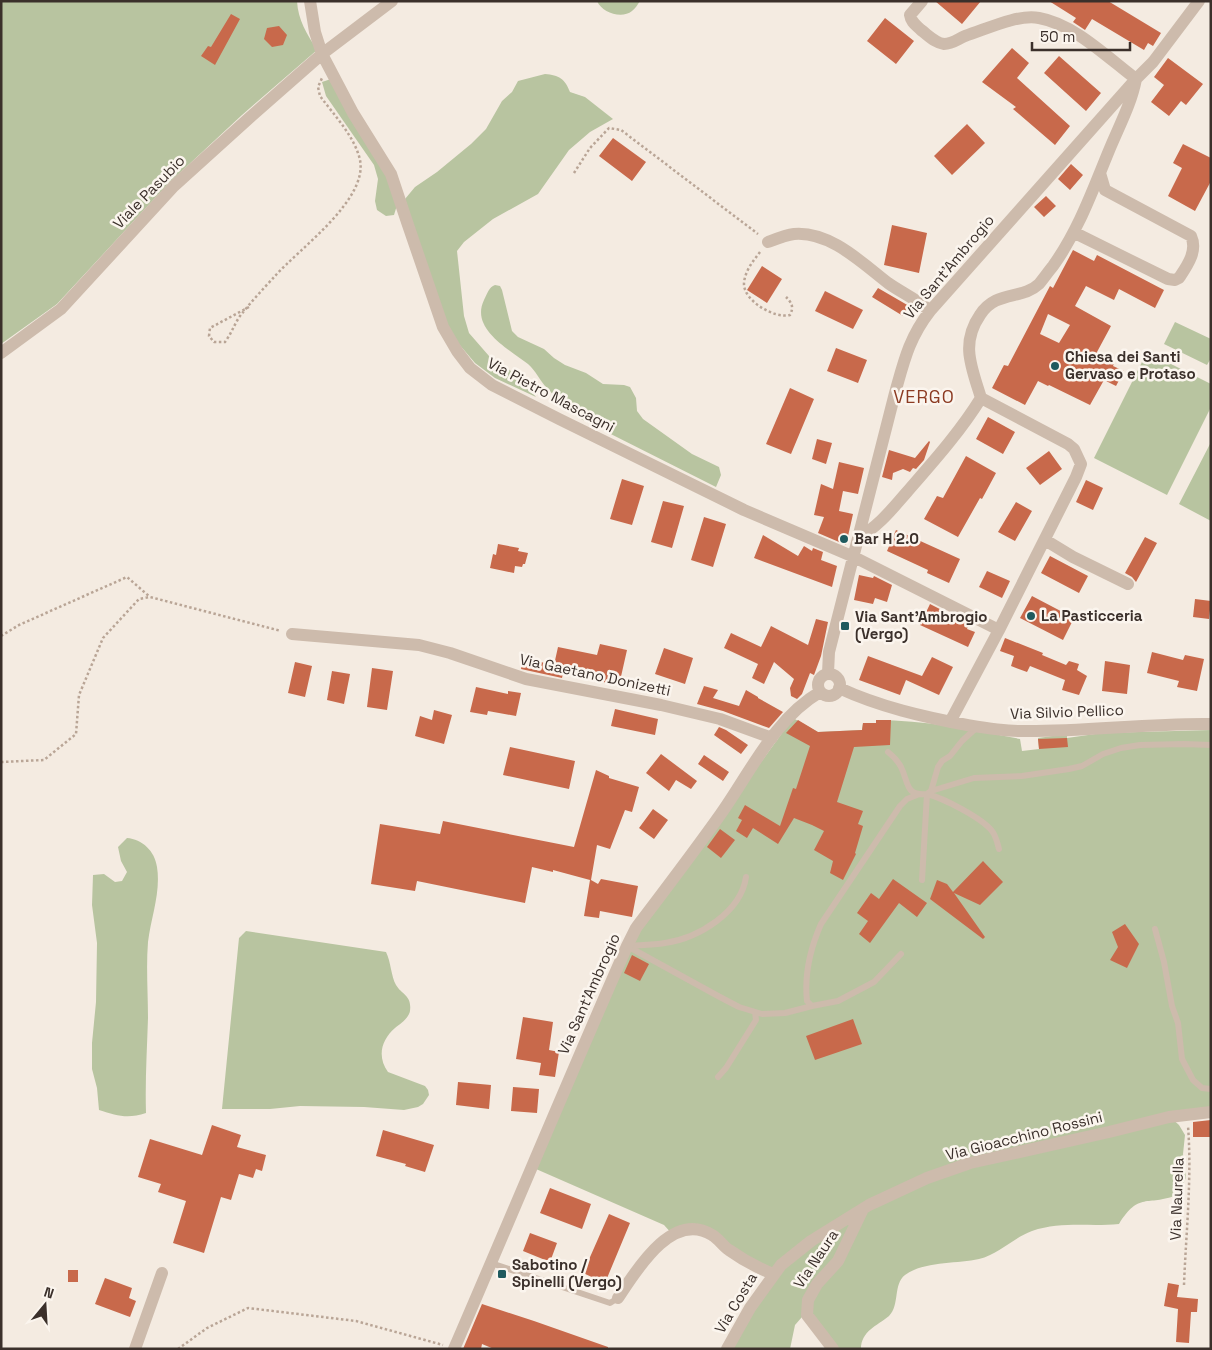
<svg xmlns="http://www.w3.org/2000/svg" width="1212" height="1350" viewBox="0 0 1212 1350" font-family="'Space Grotesk',sans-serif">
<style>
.green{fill:#b8c4a0}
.building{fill:#c8694b;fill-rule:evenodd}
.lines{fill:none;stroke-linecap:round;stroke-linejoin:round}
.path{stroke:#b9a596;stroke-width:2.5;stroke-dasharray:2.5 2.5;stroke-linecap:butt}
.service{stroke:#cdbbac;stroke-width:6}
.minor{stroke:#cdbbac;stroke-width:12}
.poi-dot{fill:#1f5a5e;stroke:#fbf5ee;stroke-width:2}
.labels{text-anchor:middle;stroke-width:5;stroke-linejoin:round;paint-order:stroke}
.street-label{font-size:15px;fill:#3b302b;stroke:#fbf5ee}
.poi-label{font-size:15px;font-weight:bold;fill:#3b302b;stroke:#fbf5ee;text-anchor:start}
.quarter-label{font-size:18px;letter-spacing:1px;fill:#8c3b22;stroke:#fbf5ee}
</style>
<rect width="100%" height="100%" fill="#f4ebe1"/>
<path class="green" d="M1,1H297C298,20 307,34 317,50L242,115L170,182L57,304L1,344Z
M597,1H640C638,4 635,9 632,11C622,19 602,13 597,1Z
M545,74C559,75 565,79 570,92L585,97L613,119L590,132L569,150L538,194L493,219L464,242L457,251L464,316L469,333L489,356L506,367L517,376L536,397L495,378L475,363L458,343L443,316L405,199L415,187L437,172L471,144L486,129L502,101L512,92L518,81Z
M331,79L388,173L398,202L394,215L386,216L377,210L375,201L378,179L374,165L326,96L322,82Z
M495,285L500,286L502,290L512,331L518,337L544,349L554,358L565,365L586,373L603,384L624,385L630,387L636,398L637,411L643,419L692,454L719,467L721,475L716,487L577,417L576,414C567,405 555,398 547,388C540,381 536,371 528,364C509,349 470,329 484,300C487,294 489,287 495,285Z
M1175,322L1211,339V358L1207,365L1164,344Z
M1147,352L1211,384V407L1167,495L1094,458Z
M1210,444H1211V521L1179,504Z
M793,718L818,732L862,730L863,723H876V720C925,720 973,730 1020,739L1022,751L1039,749L1038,738L1067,734V738L1102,733L1211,730V1112L1170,1117L1179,1125L1185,1135L1183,1154L1186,1178L1177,1195C1146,1207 1140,1191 1119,1224C1089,1227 1062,1221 1032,1231C1013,1238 999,1254 979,1259C957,1264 924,1261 905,1275C893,1284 900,1305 889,1316C877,1326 861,1331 861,1349H833L802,1317L795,1325L790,1349H727L773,1275L712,1235H673L664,1225L536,1169L634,937Z
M127,838C142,839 155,851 157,867C161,892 151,917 148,942C146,967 148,993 148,1018C147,1050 145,1081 146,1113C128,1119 117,1116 99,1110L97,1088L92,1069V1043L96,1002L97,943L92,905L93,875L104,874L115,882L122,881L127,872L121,861L118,847Z
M246,931L386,952C391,962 391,976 396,985C402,995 412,995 410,1011C409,1018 400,1024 395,1028C381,1040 377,1057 388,1072L425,1086L428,1090L429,1095L423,1104L418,1107L404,1110L364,1107L300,1106L270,1109H222L239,938Z"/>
<path class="building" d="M935,1H981L962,24Z
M1049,1H1108L1161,33L1153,46L1148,43L1144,50L1092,19L1085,30L1073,22L1076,18Z
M231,14L240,19L215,65L201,56L208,46L211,47Z
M885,18L914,41L896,64L867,41Z
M279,26L287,35L283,45L272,47L264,39L267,28Z
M1012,48L1029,63L1017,78L1070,126L1055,145L1013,109L1016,107L982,82Z
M1059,56L1101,93L1086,111L1044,73Z
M1168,58L1203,84L1186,105L1181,101L1169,116L1151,102L1164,85L1154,77Z
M967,124L985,143L952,175L934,156Z
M613,138L646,162L632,181L599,156Z
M1183,144L1211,158V181L1195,211L1168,196L1182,168L1173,163Z
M1071,164L1083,175L1070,190L1058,179Z
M1046,196L1056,206L1044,217L1034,207Z
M892,225L927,233L919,273L884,265Z
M1073,250L1094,261L1097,255L1164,290L1155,308L1119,289L1114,300L1086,286L1075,306L1111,326L1097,352L1115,361L1113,366L1124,371L1116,386L1104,380L1090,405L1049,385L1048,386L1038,381L1025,405L992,388L1004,365L1008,366L1050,286L1053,288ZM1048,314L1070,325L1059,343L1040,334Z
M762,266L782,279L767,303L747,290Z
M878,288L909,306L903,316L872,297Z
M825,291L863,310L853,329L815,311Z
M836,348L867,360L858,383L827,371Z
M790,388L814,399L791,454L766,444Z
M988,417L1015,432L1003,454L976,439Z
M817,439L832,443L826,464L812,459Z
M929,441L930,442L924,460L916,469L913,468L910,472L903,469L893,473L892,480L882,477L889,450L915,458Z
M1049,451L1062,469L1040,485L1026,468Z
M966,456L996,473L982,499L980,498L958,537L924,519L937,496L943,498Z
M839,462L864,468L858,494L843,491L839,511L853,514L846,545L818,533L824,517L814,515L821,484L833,489Z
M622,479L644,486L632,525L610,519Z
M1086,480L1103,488L1093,510L1076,502Z
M663,501L684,506L672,548L651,542Z
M1016,502L1032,511L1015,541L998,532Z
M704,517L726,524L713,567L691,560Z
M896,530L960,559L949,583L927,573L928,570L887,551Z
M763,535L798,556L804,546L812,551L813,548L823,552L821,560L837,566L832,587L754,558Z
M1145,537L1157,543L1136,582L1132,577L1125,573Z
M498,544L519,548L518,551L528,553L525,564H523L522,567L515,566L514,573L490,568L493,554L496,555Z
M1050,556L1088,576L1079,593L1041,573Z
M987,571L1010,581L1002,598L979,587Z
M859,575L873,578L874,576L892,585L887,602L875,598L873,604L854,600Z
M1032,596L1074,618L1063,640L1020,618Z
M1195,599L1211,601L1209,619L1193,617Z
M930,604L969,624L967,629L975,632L968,647L920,625Z
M816,619L828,622L821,656L814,675L810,673L802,694L797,699L791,696L790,688L794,679L774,662L764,684L752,678L758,664L724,648L731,633L761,647L771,626L808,645Z
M1005,638L1043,653L1042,655L1066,665L1069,661L1079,664L1077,670L1087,676L1079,695L1062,690L1065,680L1030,666L1027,672L1011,666L1014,656L1000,651Z
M600,644L627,650L620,681L609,678L608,683L563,673L562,678L521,669L523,658L554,665L558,647L597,655Z
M664,648L693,658L685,684L655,674Z
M1152,652L1183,660L1185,655L1204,659L1197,691L1177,687L1179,681L1147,673Z
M868,656L922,676L932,657L953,667L939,695L906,680L900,695L859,680Z
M1105,661L1130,665L1127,694L1102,691Z
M295,662L312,666L305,697L288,693Z
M372,668L393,671L387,710L367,707Z
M332,671L350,674L344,704L327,700Z
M704,686L718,690L713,698L739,706L746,690L758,697V698L783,712L769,728L723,711L697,704Z
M476,687L508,694V691L521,693L516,716L488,711L487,715L470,712Z
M615,709L658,719L655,735L611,726Z
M434,710L452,715L444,744L415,736L420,716L432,720Z
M798,720L818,732L862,730L863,723H876V720H891L890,745L854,747L837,802L863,811L858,824L863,826L855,853L856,854L843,880L830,873L833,861L814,850L824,831L812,825L794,818L778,844L753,828L747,838L736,831L742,820L738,818L745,805L780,826L793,788L796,789L810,746L786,733Z
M719,727L726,730L748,745L741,754L714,735Z
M1067,738L1068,747L1039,749L1038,739Z
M510,747L575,761L569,789L503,775Z
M661,754L697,781L691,789L676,780L669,791L646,773Z
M704,755L729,772L723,781L698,764Z
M596,770L609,776V778L639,787L632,812L625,810L610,849L597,845L591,880L598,884L601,879L638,886L632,917L600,911L599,918L584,916L590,880L553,870V872L532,867L525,903L417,881L415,891L371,884L380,824L440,834L443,821L574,847Z
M653,809L668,820L654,839L639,828Z
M720,829L735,840L721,858L707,847Z
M983,861L1003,882L980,905L954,893L985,937L983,939L930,899L937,880L947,884L953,892Z
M893,879L927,903L917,917L899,903L870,943L859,934L868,921L857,913L871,893L879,899Z
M1125,924L1139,944L1127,968L1110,960L1118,947L1112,932Z
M632,955L649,964L640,981L624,973Z
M523,1017L553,1022L549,1050L559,1052L555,1077L539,1075L541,1063L516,1059Z
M853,1019L862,1044L815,1060L806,1036Z
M458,1082L491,1085L489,1109L456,1105Z
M513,1087L539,1089L537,1113L511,1111Z
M1211,1120V1137H1193V1122Z
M212,1125L241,1135L237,1147L266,1155L262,1171L256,1169L253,1178L239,1174L231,1200L221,1197L204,1253L173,1243L186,1201L158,1192L161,1184L138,1177L150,1139L202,1155Z
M383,1130L434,1145L425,1172L405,1166L406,1164L376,1156Z
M550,1188L591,1204L582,1229L540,1213Z
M609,1214L630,1223L605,1283L583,1273Z
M530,1233L557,1243L550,1262L523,1251Z
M68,1270H78V1282H68Z
M105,1278L132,1288L129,1298L136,1301L130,1317L95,1304Z
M1168,1283L1179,1285L1177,1297L1198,1299L1197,1312H1191L1189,1343L1176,1342L1178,1309L1164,1306Z
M482,1304L534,1321L608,1347V1349H494L482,1344L481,1349H463Z"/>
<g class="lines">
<path class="path" d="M574,173L590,148L609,128L621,130L758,234
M760,252C753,261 745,271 744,283C743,301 775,319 790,315C794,307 792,303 786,297
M249,307L210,328L209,336L214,342H225C231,334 234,325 240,316C250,303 264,288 275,276C299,249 368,200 360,160C355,137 334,115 320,96L318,87L322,78
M1,636L19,625L127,577L150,597
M1,762L44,760L76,734L79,695L103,638L139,599L150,597L281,631
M1184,1285C1186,1232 1192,1179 1188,1126
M178,1349L207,1328L248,1308L356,1321L443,1345"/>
<path class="service" d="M888,752C893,756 898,761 901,767C909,783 905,796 927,794L931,791L938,767L942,761L950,756L962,741L974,730
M931,791L974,778L1022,776L1069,769L1082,766L1103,754L1121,748L1140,745L1184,744L1211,745
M746,877C741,912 699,938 665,943C653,945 640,945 627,946L718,996L739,1007L762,1014L785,1013L812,1006
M922,880L927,794C943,798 982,818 992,831C996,836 997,842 999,849
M1155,929L1164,962L1172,1006L1178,1023L1182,1059L1193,1080L1202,1088L1211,1089
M901,954L874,982L838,1001L812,1006L807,1001C804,973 810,949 821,924L900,806L907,799L917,795
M718,1077L726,1068L756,1020L755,1012
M491,1263L610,1303L618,1298"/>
<path class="minor" d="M310,1L315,32L322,54L353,113L391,174L407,222L443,327L457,351L470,368L492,385L559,419L744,510L854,557L999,630
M1075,233L1168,279L1175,280L1179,278C1187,266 1198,251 1191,236L1105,190L1100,173
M768,242C776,239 786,235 794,234C830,231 862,263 888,283C902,293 917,299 930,311
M1,353L61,309L174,186L247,120L322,54L392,1
M859,537C879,526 892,509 907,492C933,462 960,432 981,398C972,368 960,344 980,315C996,290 1022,300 1039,284C1044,278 1048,272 1053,266C1078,231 1092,192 1108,153C1118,128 1131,105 1136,79C1108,58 1074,24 1039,18C1017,14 987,29 965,36C958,39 952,44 944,44C935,43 928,35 921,30C916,25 911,22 910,15L922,1
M1045,540L1073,557L1128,584
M292,634L419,645L450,653L526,679L661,705L720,719L772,738
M828,673L829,652L895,393C904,361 909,338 930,311L1136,79L1153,62L1199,1
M818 685a11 11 0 1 1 22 0a11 11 0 1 1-22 0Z
M839,688C880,707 924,717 967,725C985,728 1002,731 1020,731C1084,732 1147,723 1211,724
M950,722L999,630L1076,477L1081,464L1074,449L1068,444L981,398
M618,1298C636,1271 672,1210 712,1235C719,1239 723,1246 729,1250C743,1260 758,1268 773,1274
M135,1349L162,1273
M454,1349C512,1215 568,1080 627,946L636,928C664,891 693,853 720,815C750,773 774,719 820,692
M727,1349L750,1308L781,1265L811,1241L869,1205L927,1178L970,1163L1109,1132L1169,1117L1211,1112
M833,1349L807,1315L808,1300L817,1284L838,1261L863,1209"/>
</g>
<g class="poi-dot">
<circle cx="1055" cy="366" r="5"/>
<circle cx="844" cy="539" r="5"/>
<circle cx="1031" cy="616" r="5"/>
<rect x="840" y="621" width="10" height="10" rx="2.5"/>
<rect x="497" y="1269" width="10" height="10" rx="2.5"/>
</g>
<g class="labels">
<g class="street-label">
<text transform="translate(149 192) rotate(-46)" y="5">Viale Pasubio</text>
<text transform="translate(949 267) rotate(-50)" y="5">Via Sant'Ambrogio</text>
<text transform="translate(551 395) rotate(28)" y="5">Via Pietro Mascagni</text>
<text transform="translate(595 675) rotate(12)" y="5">Via Gaetano Donizetti</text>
<text transform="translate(1067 712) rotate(-2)" y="5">Via Silvio Pellico</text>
<text transform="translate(589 994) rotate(-66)" y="5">Via Sant'Ambrogio</text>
<text transform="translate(1024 1136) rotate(-14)" y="5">Via Gioacchino Rossini</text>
<text transform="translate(1177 1199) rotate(-88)" y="5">Via Naurella</text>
<text transform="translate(816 1259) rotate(-56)" y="5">Via Naura</text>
<text transform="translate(736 1303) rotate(-59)" y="5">Via Costa</text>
</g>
<g class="poi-label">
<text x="1065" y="362">Chiesa dei Santi<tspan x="1065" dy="17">Gervaso e Protaso</tspan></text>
<text x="854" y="544">Bar H 2.0</text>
<text x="1041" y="621">La Pasticceria</text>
<text x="855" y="622">Via Sant'Ambrogio<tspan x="855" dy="17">(Vergo)</tspan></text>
<text x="512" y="1270">Sabotino /<tspan x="512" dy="17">Spinelli (Vergo)</tspan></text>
</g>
<g class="quarter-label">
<text x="924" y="403">VERGO</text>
</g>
</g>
<rect width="1212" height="1350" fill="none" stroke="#3b302b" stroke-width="5"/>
<g transform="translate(45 1305) rotate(18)" stroke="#fbf5ee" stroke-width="4" paint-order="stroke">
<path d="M0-4L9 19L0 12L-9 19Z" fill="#3b302b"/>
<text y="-8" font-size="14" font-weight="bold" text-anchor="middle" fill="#3b302b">N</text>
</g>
<path d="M1032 42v8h98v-8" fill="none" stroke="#3b302b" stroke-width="2.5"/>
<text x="1040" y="42" font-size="15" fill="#3b302b" stroke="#fbf5ee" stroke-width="4" paint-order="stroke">50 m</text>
</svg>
